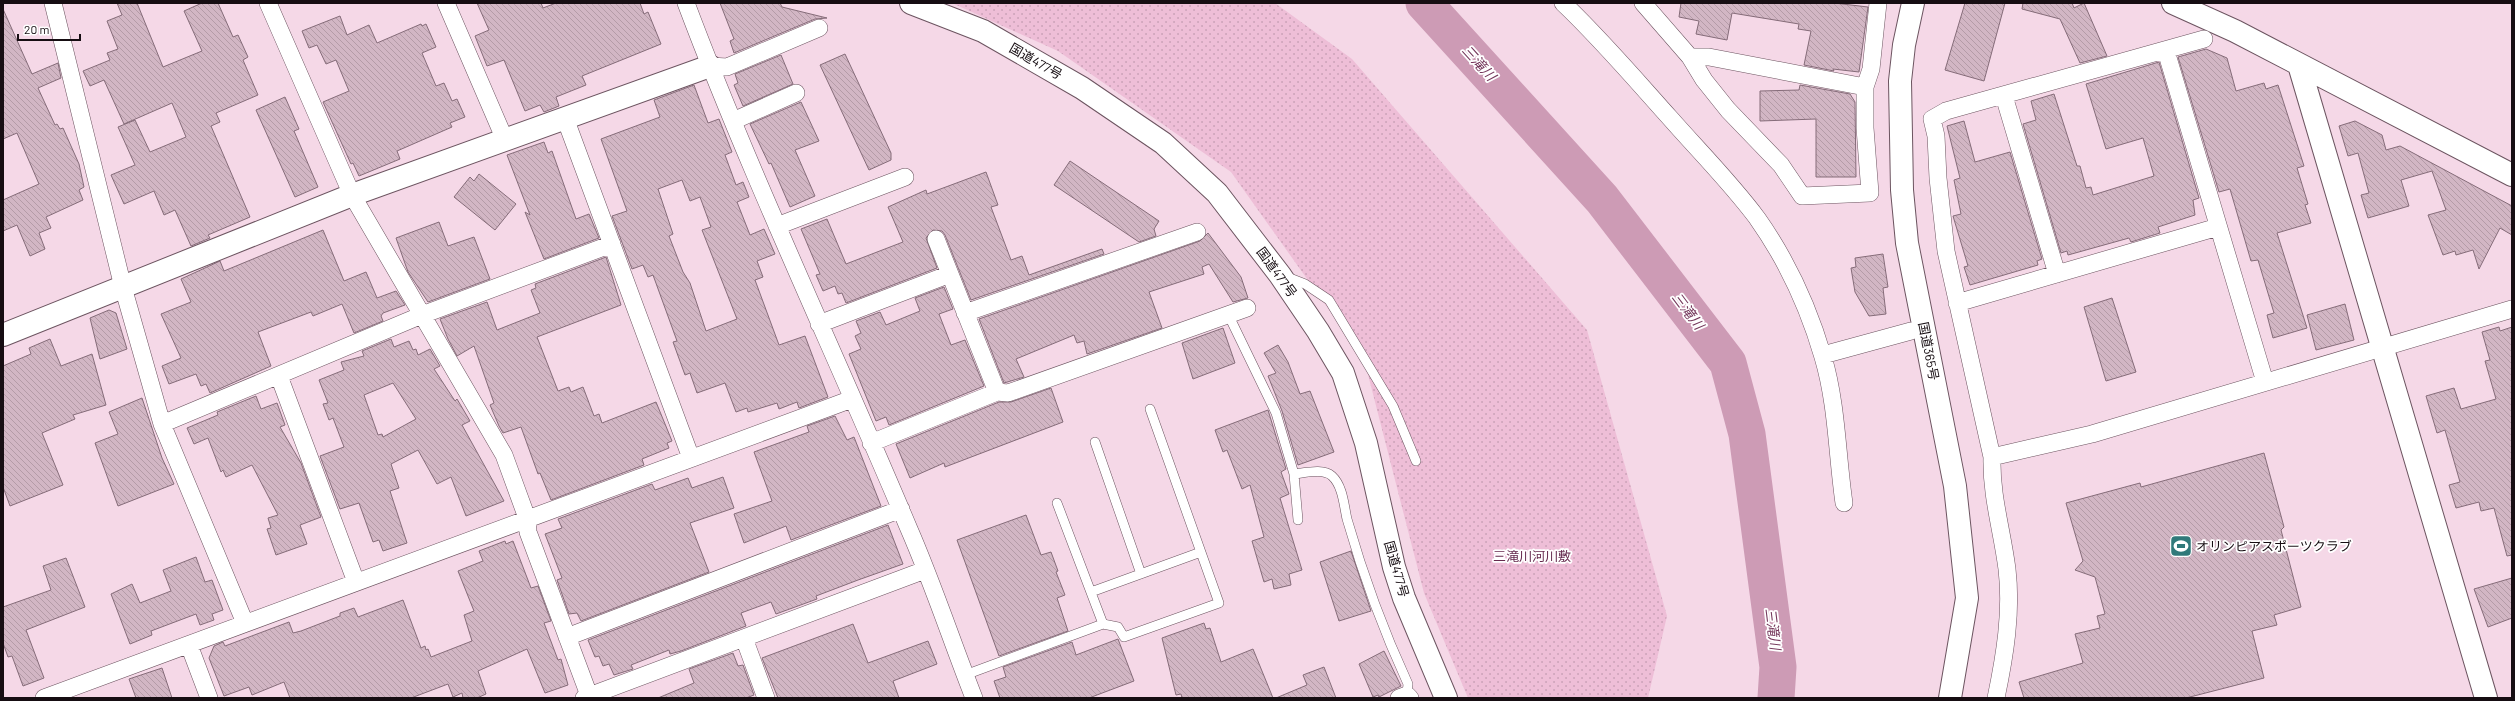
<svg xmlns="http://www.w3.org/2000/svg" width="2515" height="701" viewBox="0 0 2515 701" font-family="Barlow,'Noto Sans JP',sans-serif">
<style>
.park{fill:url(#park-dots)}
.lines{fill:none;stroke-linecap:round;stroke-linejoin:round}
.river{stroke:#cd9bb5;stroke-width:37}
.building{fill:url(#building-back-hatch);stroke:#856c79;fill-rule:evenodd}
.service-casing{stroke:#6c5460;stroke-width:10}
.minor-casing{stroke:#6c5460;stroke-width:18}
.tertiary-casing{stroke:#6c5460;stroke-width:24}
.trunk-casing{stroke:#6c5460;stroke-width:24}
.service{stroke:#fff;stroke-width:9}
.minor{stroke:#fff;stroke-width:17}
.tertiary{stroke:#fff;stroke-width:22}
.trunk{stroke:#fff;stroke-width:22}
.labels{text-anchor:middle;stroke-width:3.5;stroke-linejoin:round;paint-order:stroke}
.street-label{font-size:13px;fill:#160d12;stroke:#fff}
.poi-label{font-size:13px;fill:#160d12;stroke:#fff;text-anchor:start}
.park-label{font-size:13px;fill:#65294d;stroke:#fff}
.water-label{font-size:14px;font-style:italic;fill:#74375b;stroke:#fff}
</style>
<defs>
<pattern id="park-dots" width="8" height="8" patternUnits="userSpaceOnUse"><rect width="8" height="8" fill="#eebed7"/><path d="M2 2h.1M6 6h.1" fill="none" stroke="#cba2b8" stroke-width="1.8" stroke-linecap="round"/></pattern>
<pattern id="building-back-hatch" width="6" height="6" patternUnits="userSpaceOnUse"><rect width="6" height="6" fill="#d2b6c4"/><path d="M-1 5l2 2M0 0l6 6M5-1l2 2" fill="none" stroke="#b49ba7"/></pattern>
</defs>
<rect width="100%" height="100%" fill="#f5d8e7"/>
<path class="park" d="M952,3H1275L1352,59L1587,330L1667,616L1648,698H1468L1424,593L1364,359L1231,172L1058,51Z"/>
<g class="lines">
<path class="river" d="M1424,3L1602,199L1728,363L1747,434L1778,667L1776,698"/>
</g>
<path class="building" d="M117,3H137L163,67L202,51L184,11L202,3H218L233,37L238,35L248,57L243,60L258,95L216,113L220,122L211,126L250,217L208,235L210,238L191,246L175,210L164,215L154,191L124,204L111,175L135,165L118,127L135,120L150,152L186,137L172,103L124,124L104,80L90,86L83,71L110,60L107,53L118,49L107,21L122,15Z
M477,3H541L543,8L556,3H640L644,14L648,12L661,44L582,76L586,85L556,97L559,106L544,112L540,105L525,111L504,60L487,66L475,36L489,30Z
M720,3H780L782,7L827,18L815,19L734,53L730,41L734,39Z
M1681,3H1834L1868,7L1859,72L1833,69L1834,71L1804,65L1811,31L1798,29L1799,24L1732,13L1727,40L1696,34L1699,21L1679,17Z
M1965,3H2005L1984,81L1945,70Z
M2023,3H2072L2074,8L2084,3L2107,56L2080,63L2060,19L2022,9Z
M3,9L32,74L58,63L61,78L38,88L55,125L57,124L60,129L63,128L79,164L84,187L79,190L83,200L46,217L51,228L39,233L45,249L30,256L17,225L3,231V200L39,184L17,133L3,139Z
M340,16L347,35L369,25L377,43L421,24L422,26L426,24L436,47L422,53L436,86L444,83L452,101L457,99L465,117L450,123L452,127L397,151L400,159L359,176L353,163L351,164L323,102L349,91L336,60L326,64L317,45L309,48L302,31Z
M2206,49L2227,58L2236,91L2264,83L2266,89L2278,85L2304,166L2297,168L2308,204L2305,205L2311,223L2277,233L2307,328L2273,338L2267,315L2274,313L2258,260L2251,261L2230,189L2219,192L2178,57Z
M845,54L891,153V160L869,170L820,65Z
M781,55L793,84L743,106L734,85L738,83L735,74Z
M2159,62L2199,198L2193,200L2195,215L2158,227L2160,233L2131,242L2129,238L2068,255L2067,251L2061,253L2023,124L2036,120L2031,101L2054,94L2077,166H2080L2086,188L2091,187L2093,195L2154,176L2143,138L2106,149L2086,84Z
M694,85L708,123L719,119L732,152L725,155L736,185L743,182L749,197L737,202L750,235L764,229L775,254L757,261L763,277L755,280L779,345L805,336L828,397L799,408L797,402L779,409L777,403L748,412L747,408L736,412L725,383L697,393L690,373L685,375L673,342L677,341L653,275L648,277L643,265L632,269L612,216L627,211L601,139L660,117L654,100ZM682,180L690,201L700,197L711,227L702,230L737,319L706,331L690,283L683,272L669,236L673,234L658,189Z
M1800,85L1850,94L1855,102L1856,177H1816V119L1760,121V91L1799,90Z
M285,97L299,129L294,131L318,187L295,197L256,110Z
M801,102L819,141L795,150L815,196L790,207L771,163L769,164L750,124Z
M1964,121L1975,162L2010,152L2042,259L2037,261L2038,265L1970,285L1964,267L1968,266L1953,216L1961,214L1954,180L1960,178L1947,126Z
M2355,121L2382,135L2386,150L2400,146L2512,206V235L2500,228L2479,269L2473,250L2456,255L2455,251L2443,255L2428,215L2446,210L2432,171L2401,180L2409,206L2368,218L2361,195L2369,193L2358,153L2348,156L2339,126Z
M544,142L548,153L552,151L576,219L589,214L599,238L544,259L525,212L530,215L507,155Z
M1070,161L1159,221L1154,229L1156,236L1139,242L1054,185Z
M986,172L998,205L991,207L1011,260L1022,256L1029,275L1102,249L1104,254L971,300L945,235L942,231L933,230L926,238L937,268L846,303L842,293L838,294L835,286L823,291L816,275L820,274L801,229L827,219L846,264L903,242L888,207L926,190L927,194Z
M479,174L516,204L495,230L454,197L470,177L474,181Z
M439,222L448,246L474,237L490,279L428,302L408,272L396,238Z
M323,230L344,281L366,272L377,298L396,291L405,305L383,313L381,316L383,321L354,333L342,304L313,316L311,312L258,332L271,366L210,393L206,384L201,386L196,374L169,384L162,366L181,358L161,314L191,302L181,279L220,261L224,271Z
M1208,233L1241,277L1248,298L1233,302L1209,264L1202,267L1204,274L1149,292L1162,328L1087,354L1084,341L1077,343L1074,335L1016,359L1024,377L1004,383L979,319L1200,241Z
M1883,254L1888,287L1883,288L1886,314L1869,316L1855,292L1851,268L1856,267L1855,258Z
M606,257L621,305L537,337L558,391L569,387L571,392L583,387L594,416L599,414L602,423L656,402L672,441L667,443L669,448L642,459L644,465L551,500L540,473L538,474L521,427L503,433L499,426L490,405L494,403L474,346L457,356L448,339L440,319L487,302L497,330L540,313L531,290L536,288L535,284Z
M944,287L953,309L939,314L951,345L965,340L984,386L889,425L886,417L876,421L849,354L861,349L855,336L861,333L856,321L880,312L886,325L920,311L915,298Z
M2112,298L2136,372L2106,381L2084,307Z
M2345,304L2354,340L2316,350L2307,315Z
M109,310L116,313L127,349L100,359L90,318Z
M2499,327L2500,331L2512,327V555L2507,556L2494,508L2481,511L2479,502L2456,508L2449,485L2460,482L2445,430L2437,433L2426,396L2454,388L2461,409L2496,399L2485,361L2490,360L2482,332Z
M1223,328L1235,363L1193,379L1182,343Z
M50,339L61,366L92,354L106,405L73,415L75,419L42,433L63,485L10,506L3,487V366L31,354L29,348Z
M391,339L394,347L409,341L413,350L416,349L418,355L430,349L440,366L434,369L455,401L457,399L470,421L462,425L504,501L466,516L451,477L437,484L418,450L391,464L399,488L390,491L407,543L383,551L379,540L373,542L359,503L340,509L320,456L344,447L333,418L329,420L323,404L328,403L319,380L344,370L341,362L364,356L362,351ZM393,383L416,419L383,437L382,434L378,435L364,395Z
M1278,345L1288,362L1300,394L1310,391L1334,452L1298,465L1282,411L1268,376L1276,373L1264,353Z
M1051,388L1063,422L945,467L944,463L910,478L896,444L999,402H1011Z
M256,396L261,409L277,403L285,425L280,427L301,463L321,517L300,525L307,544L276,555L267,529L271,528L268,518L278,515L252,465L226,477L223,470L221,472L208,438L194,444L187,428L218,415L217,412Z
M142,398L162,458L174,484L118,506L95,443L118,434L109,412Z
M1268,410L1286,469L1281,472L1289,494L1280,498L1302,570L1289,574L1291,585L1274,589L1272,579L1264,582L1252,541L1264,537L1250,485L1242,489L1227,450L1223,452L1215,430Z
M835,416L847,440L854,437L881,506L791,540L786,526L744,543L734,514L772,501L754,452L809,432L807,426Z
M2264,453L2284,527L2281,530L2301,607L2274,615L2277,625L2252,631L2264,678L2186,698H2024L2019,682L2083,663L2075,634L2100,628L2097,616L2105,614L2095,577L2075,570L2083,561L2066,503L2140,483L2141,487Z
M723,477L734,508L690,523L709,572L581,621L577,613L569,614L557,580L562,578L545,534L562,528L558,519L652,484L655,490L688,478L692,488Z
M1026,515L1041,555L1051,552L1058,571L1056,572L1065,595L1057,598L1068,631L999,656L957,540Z
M888,525L903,564L858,580L816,596L817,599L776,614L771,602L741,613L746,626L681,651L670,654L669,650L631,665L633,669L614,675L609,664L603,666L599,656L595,657L588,640Z
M505,541L506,544L513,541L531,588L538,586L551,621L544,623L558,660L561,659L568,685L545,693L527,649L478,671L486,694L477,698H463L462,693L453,697L448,684L411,698H290L284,682L252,695L249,687L224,696L209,658L214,646L223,642L225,646L289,622L293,633L301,631L340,616V613L354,608L358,617L403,600L421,648L425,646L426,650L428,649L431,657L472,641L464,615L474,611L458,571L483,561L479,551Z
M1351,551L1371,611L1339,621L1320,562Z
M196,557L205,582L212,580L223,610L212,614L214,620L200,625L196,614L151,631L152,635L130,644L111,594L132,584L140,603L171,591L163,570Z
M66,558L85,607L26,630L44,678L23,686L12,656L8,657L3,643V607L51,590L43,566Z
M2512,578V618L2488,627L2474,589Z
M1204,623L1206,629L1210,628L1221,662L1253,649L1273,698H1182L1181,694L1176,695L1162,638Z
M853,624L868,663L928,641L937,664L893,681L899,698H778L762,658Z
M1118,639L1134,681L1089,698H1000L994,681L1006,677L1003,667L1072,642L1076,655Z
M1384,651L1401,686L1379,697L1378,695L1373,697L1359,664Z
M733,653L738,666L743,665L754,695L746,698H658L694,683L689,669Z
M1324,667L1336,698H1276L1307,685L1303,675Z
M162,668L172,698H136L129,679Z"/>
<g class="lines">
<g class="service-casing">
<path id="service" d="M1287,277L1305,284L1329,300L1393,406L1416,461
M1228,314L1276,413L1294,474L1298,520
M1095,442L1141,574
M1294,474C1305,473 1323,468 1332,476C1343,486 1344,506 1347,519C1363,575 1384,632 1408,684L1407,695
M1091,592L1201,552
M1103,624L1118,627L1124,637L1219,603L1150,409
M965,675L1103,624L1057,503"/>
</g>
<g class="minor-casing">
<path id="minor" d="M53,3L123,287L162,424L245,623
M268,3L352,195L504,455L527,518L528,532L590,698
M446,3L505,140
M686,3C753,181 835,353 909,529C933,584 952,642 974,698
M1563,3C1601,39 1635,79 1670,118C1699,151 1731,183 1757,218C1786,259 1809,309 1823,357C1837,404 1837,455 1844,503
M1643,3L1690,57L1704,80L1728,110L1781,165L1802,196L1870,193L1865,128V87L1871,69L1878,3
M2166,51L2265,382
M1690,57H1709L1865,87
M710,66L727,67L819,28
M2004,96L2057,274
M565,118L691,458
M733,121L796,93
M777,226L905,177
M1957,303L2218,227
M965,313L1197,232
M819,324L950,274
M1823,355L1911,331
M279,376L356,582
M997,392L1008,393L1247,308
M162,424L422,315L612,244
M871,443L997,392L936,239
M1992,457L2092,434L2512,309
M567,637L901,509
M744,638L766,698
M189,645L209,698
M44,698L852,399
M584,698L925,570
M1399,698L1407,695L1410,698
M1996,698C2005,655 2012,612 2007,569C2002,530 1991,496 1992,457L1946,251L1938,178L1936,136L1932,119L1946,111L2204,39"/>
</g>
<g class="tertiary-casing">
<path id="tertiary" d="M2173,3L2235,31L2512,175
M2299,65L2486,698
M3,335L352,195L710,66"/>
</g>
<g class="trunk-casing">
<path id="trunk" d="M911,3L983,31L1082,88L1163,143L1217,193L1280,275L1318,331L1343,373L1366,443L1394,567L1404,598L1446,698
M1913,3L1904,45L1900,81L1902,190L1907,243L1955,486L1967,598L1950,698"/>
</g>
<use href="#service" class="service"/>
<use href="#minor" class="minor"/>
<use href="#tertiary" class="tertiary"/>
<use href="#trunk" class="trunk"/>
</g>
<defs>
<g id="stadium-square" transform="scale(1.15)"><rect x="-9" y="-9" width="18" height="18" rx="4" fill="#30797a" stroke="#fff"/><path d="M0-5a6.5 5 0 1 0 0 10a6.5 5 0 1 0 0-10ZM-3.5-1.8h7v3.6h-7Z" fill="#fff"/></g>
</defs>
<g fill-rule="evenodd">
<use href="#stadium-square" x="2181" y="546"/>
</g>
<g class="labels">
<g class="street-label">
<text transform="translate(1036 61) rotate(30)" y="5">国道477号</text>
<text transform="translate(1277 272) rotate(54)" y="5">国道477号</text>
<text transform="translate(1929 351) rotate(79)" y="5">国道365号</text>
<text transform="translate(1397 569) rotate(74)" y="5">国道477号</text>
</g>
<g class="poi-label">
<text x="2196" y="551">オリンピアスポーツクラブ</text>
</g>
<g class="park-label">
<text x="1532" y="561">三滝川河川敷</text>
</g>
<g class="water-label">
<text transform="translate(1479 63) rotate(48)" y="5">三滝川</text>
<text transform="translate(1688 311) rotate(53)" y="5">三滝川</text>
<text transform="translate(1773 629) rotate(83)" y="5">三滝川</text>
</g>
</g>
<rect width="2515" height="701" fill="none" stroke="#160d12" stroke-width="8"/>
<path d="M18 34v6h62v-6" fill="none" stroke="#160d12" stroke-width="2"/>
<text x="24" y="34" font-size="12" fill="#160d12" stroke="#ffffff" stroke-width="3" paint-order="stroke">20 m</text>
</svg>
